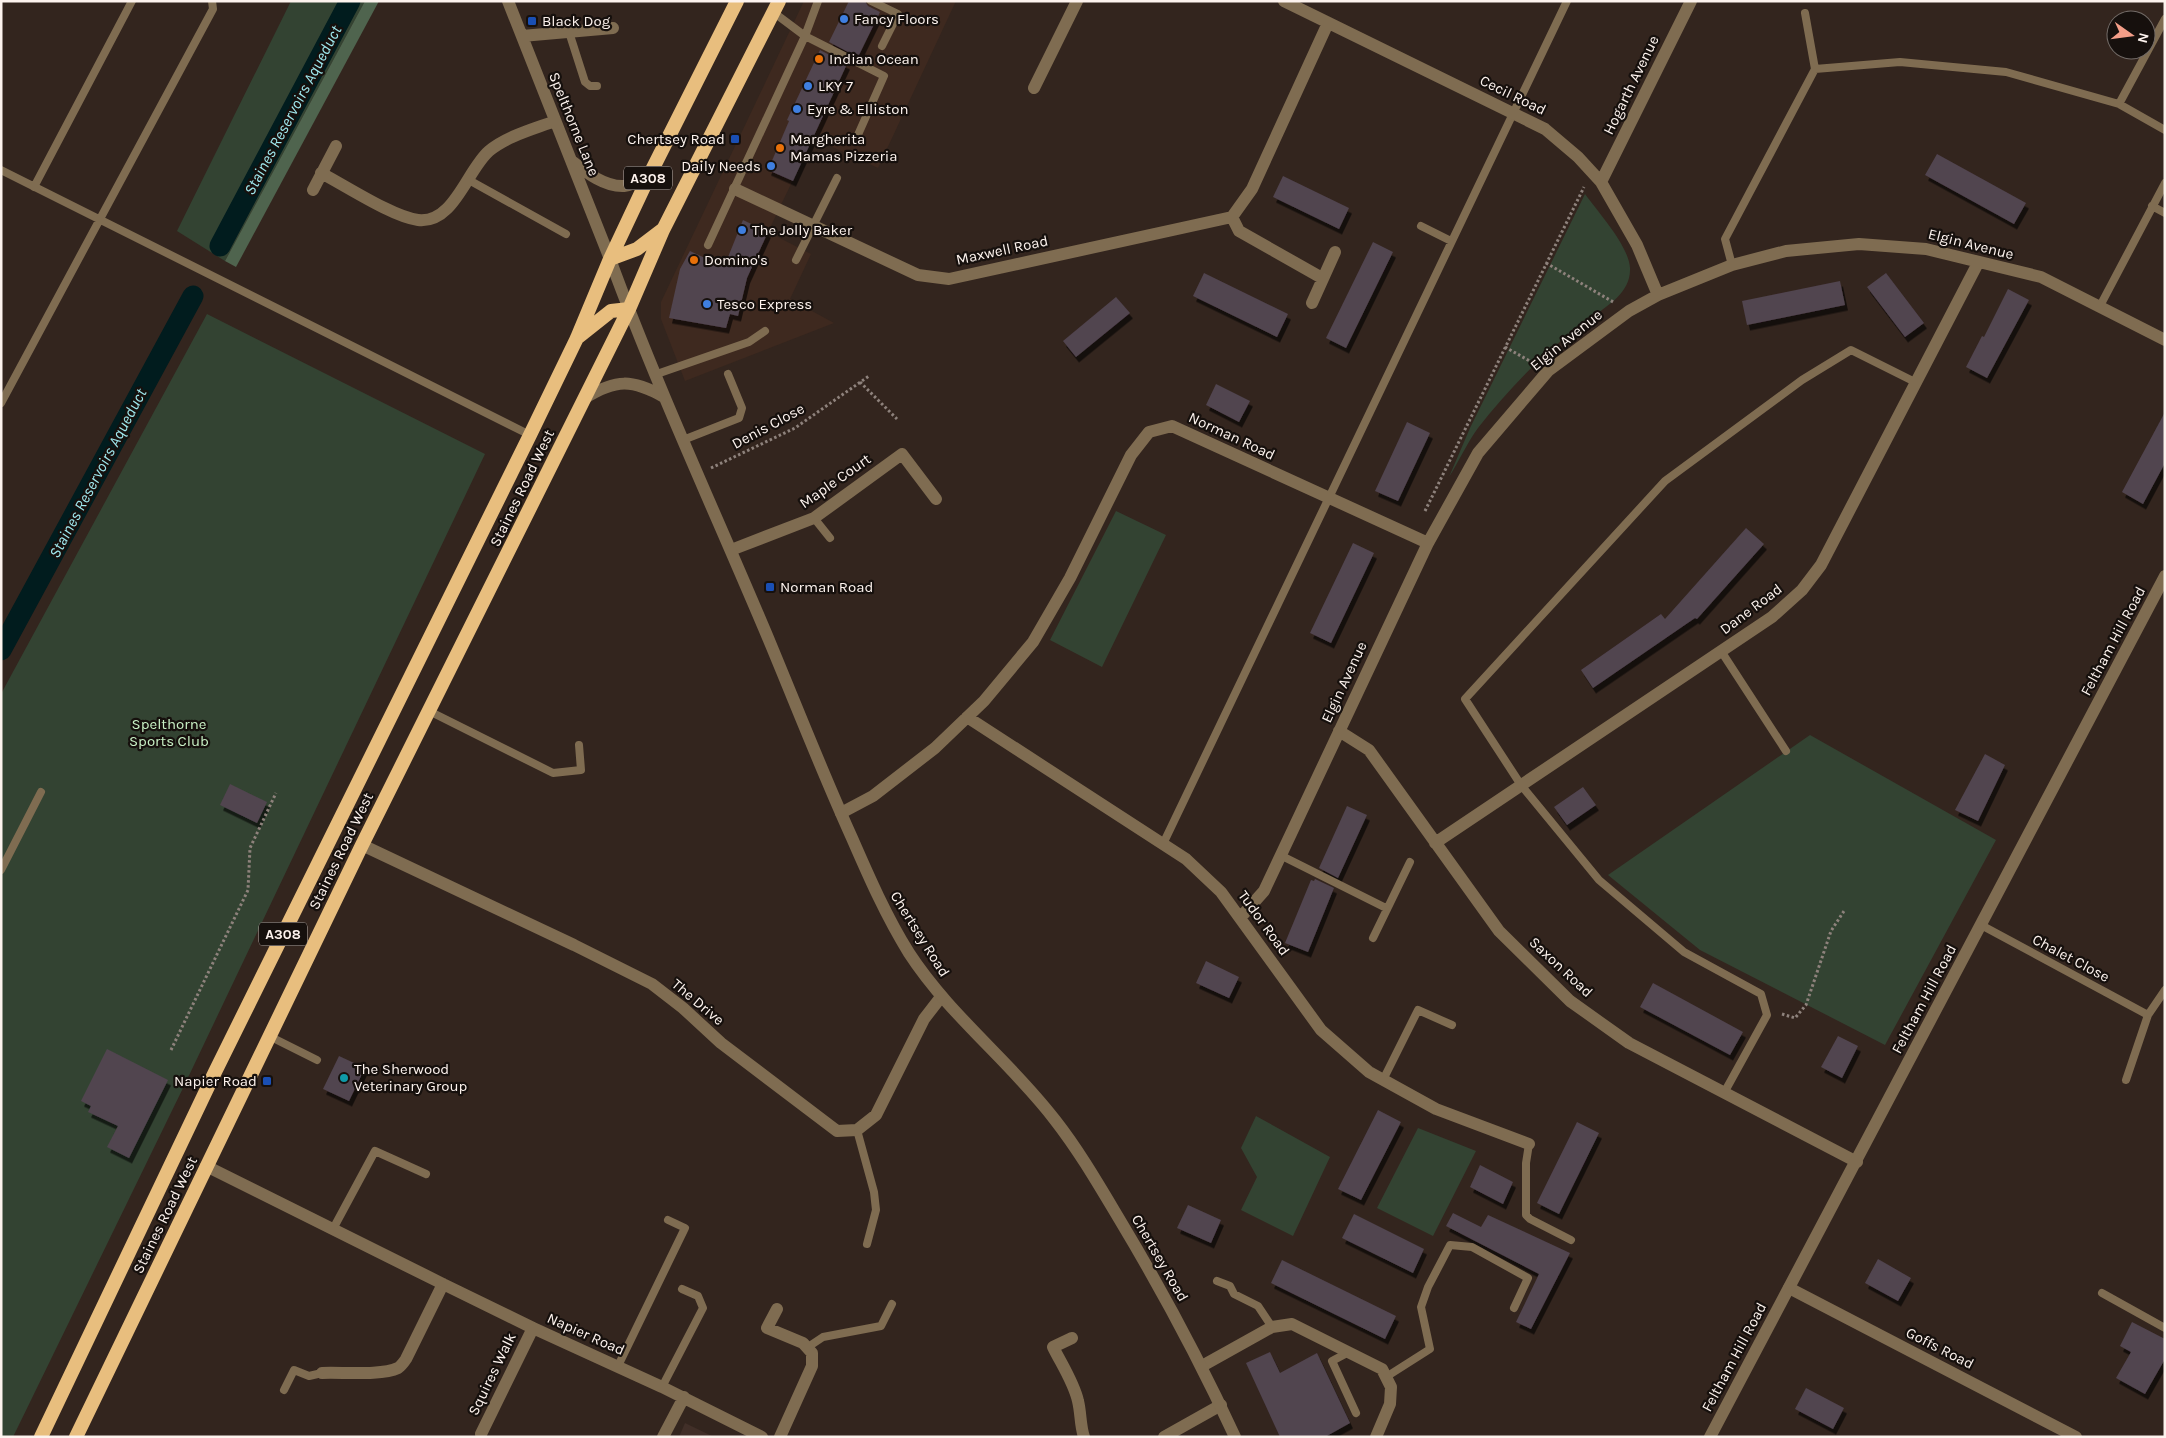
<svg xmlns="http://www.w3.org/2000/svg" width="2166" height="1438" viewBox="0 0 2166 1438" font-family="Karla,sans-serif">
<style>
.built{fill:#3e291f}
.industrial{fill:#412f28}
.green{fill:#334332}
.forest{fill:#4f644e}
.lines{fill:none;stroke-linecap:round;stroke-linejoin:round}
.canal{stroke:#011c1e;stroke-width:21}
.building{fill:#51444f;filter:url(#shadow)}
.path{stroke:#8e827c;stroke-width:3;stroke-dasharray:2.5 2.5;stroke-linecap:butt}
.service{stroke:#7f6c51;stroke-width:8}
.minor{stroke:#7f6c51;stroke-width:12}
.tertiary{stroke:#7f6c51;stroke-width:12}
.trunk{stroke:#e8be7e;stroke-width:14}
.shop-dot{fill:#3f7fe0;stroke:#16100d;stroke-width:2}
.transit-dot{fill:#1a4fb4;stroke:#16100d;stroke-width:2}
.food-dot{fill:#e8710a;stroke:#16100d;stroke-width:2}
.culture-dot{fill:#0f9aa8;stroke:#16100d;stroke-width:2}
.labels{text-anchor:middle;stroke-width:4.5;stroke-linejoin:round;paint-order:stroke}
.shield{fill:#16100d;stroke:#b8afaa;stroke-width:1}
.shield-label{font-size:14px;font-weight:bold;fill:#fdf3ee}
.poi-label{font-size:15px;fill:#fdf3ee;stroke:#16100d;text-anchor:start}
.street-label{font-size:15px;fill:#fdf3ee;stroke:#16100d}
.park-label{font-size:15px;fill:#c8f1c5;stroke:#16100d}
.water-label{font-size:16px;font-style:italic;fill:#9fe8ee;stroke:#16100d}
</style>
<defs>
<filter id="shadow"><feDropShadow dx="3" dy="5.5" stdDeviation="0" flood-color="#0009"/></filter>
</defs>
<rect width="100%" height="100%" fill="#33251e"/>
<path class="built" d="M804,1H956L878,168L813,138L768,232L811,254L790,299L834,323L685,381L661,319V302Z"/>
<path class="industrial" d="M685,1423L714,1437H679Z"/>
<path class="green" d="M291,1H365L225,261L177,231Z
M1585,194C1598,212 1629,246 1630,268C1631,292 1609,305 1592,317C1549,347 1511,386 1478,428C1467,443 1459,461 1449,477L1470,428Z
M207,314L485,454L184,1086L13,1437H1V694Z
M1116,511L1166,535L1102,667L1050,640Z
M1810,735L1996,840L1885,1045L1700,950L1608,875Z
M1256,1116L1330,1157L1293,1236L1241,1210L1257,1177L1241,1148Z
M1418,1128L1476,1151L1433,1236L1377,1208Z"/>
<path class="forest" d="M365,1H379L236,267L225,261Z"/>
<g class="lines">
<path class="canal" d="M220,246L350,1
M1,650L193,296"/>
</g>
<path class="building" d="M849,1H865L868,6L880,12L859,55L853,52L852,54L829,42Z
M820,50L847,64L793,181L768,170L789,121L787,120Z
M1937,154L2026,203L2014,224L1925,175Z
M1283,176L1349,208L1339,229L1273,197Z
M743,220L768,232L747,278L738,316L730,314L726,328L669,318L680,269L690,251L724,267Z
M1373,242L1393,252L1346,348L1326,338Z
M1204,273L1288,314L1277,337L1193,296Z
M1886,273L1924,323L1905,337L1867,287Z
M1840,281L1845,305L1747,325L1742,301Z
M2008,289L2029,300L1987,378L1966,367L1982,336L1984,337Z
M1116,297L1130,313L1076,357L1063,341Z
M1216,384L1250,401L1239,422L1206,405Z
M2165,412V463L2143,504L2122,492Z
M1407,422L1430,433L1398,501L1375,491Z
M1746,528L1764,544L1697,619L1695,618L1593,688L1581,670L1661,614L1665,619Z
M1353,543L1374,553L1331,643L1310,633Z
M1985,754L2005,765L1978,821L1955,810Z
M230,784L267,802L257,823L220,805Z
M1583,787L1596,805L1567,825L1554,807Z
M1347,806L1367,815L1338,878L1319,868Z
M1315,879L1334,888L1308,952L1285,943L1311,880L1314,881Z
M1206,961L1239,977L1229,998L1196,983Z
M1653,983L1743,1032L1730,1055L1640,1007Z
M1838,1036L1858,1046L1842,1078L1821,1067Z
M107,1049L168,1080L129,1158L107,1147L118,1126L88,1112L91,1106L81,1101Z
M339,1056L365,1068L349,1101L323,1089Z
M1378,1110L1401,1122L1361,1200L1338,1189Z
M1577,1122L1599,1133L1559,1214L1537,1203Z
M1480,1165L1513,1182L1503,1204L1470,1187Z
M1188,1205L1221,1220L1211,1243L1177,1228Z
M1453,1213L1481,1227L1488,1215L1570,1253L1531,1329L1516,1322L1539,1274L1446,1226Z
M1354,1214L1424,1249L1413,1273L1342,1238Z
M1878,1259L1911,1278L1898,1301L1865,1283Z
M1282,1260L1396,1316L1385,1339L1271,1283Z
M2132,1322L2165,1339V1359L2145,1394L2116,1378L2131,1352L2120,1346Z
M1270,1352L1280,1373L1317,1353L1350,1423L1325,1437H1280L1246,1363Z
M1806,1388L1844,1408L1833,1429L1795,1409Z"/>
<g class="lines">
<path class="path" d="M1546,263L1615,303
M1505,347L1535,364
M860,382L897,419
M711,468L795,428L869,376
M1425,511L1584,187
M1782,1014L1795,1018L1806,1005L1831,931L1844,911
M171,1050L248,890L250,848L276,793"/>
<path class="service" d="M871,1L898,14L882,46
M773,12L805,36L884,76L857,137
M1805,13L1815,69
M569,32L585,82L590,86H597
M2119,104L2165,19
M1,170L530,435
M467,179L566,234
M34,187L132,1
M2152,206L2165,213
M1421,226L1451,241
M708,245L805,36L818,1
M796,260L837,178
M1732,265L1725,239L1815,69L1900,62L2006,72L2119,104L2165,130
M2100,306L2165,183
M654,375L749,342L765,331
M1,403L213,9L212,1
M683,440L739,418L742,408L728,374
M814,518L830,538
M1721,651L1786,751
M429,711L553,773L581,770L579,745
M1163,844L1567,1
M1280,855L1386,908
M1,870L41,792
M1981,925L2148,1015
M1373,938L1410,862
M269,1036L317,1060
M1383,1080L1418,1010L1452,1025
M2126,1080L2148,1015L2165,990
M1724,1093L1767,1015L1761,994L1684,952L1599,880L1521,785L1465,699L1665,481L1802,380L1851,350L1917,383
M857,1130L874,1192L876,1210L867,1244
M1529,1144L1526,1163V1215L1530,1219L1571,1240
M333,1229L375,1151L426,1174
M1217,1281L1230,1286L1234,1294L1258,1306L1272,1327
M2102,1293L2165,1328
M808,1347L823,1337L881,1326L892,1304
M1349,1352L1332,1361L1356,1413
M618,1366L685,1228L668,1220
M1386,1377L1430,1349L1421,1307L1428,1287L1450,1245L1472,1247L1528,1278L1514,1308
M662,1387L703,1308L698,1296L682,1289
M284,1390L294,1370L309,1376L322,1373"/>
<path class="minor" d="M508,1L610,259
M1284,1L1545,129L1578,157L1601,182L1637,245L1658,295
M522,36L613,28
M1034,88L1077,1
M573,162C587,173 605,187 624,186C633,185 642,179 650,174
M321,173C346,186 393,217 418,220C454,224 467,170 489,151C507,136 534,129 555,121
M1601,182L1691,1
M735,189L918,275L949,279L1232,217L1252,189L1328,23
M313,190L336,146
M1232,217L1239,231L1322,278
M1312,303L1335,252
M731,550L814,518L902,454L936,499
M967,717L1186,859L1221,892L1321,1030L1369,1072L1436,1109L1529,1144
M1339,731L1369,750L1499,931L1570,1001L1629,1043L1857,1162
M841,813L873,796L935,748L984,701L1033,642L1070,578L1131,455L1149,432L1172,426L1428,543
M1435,843L1772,617L1802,590L1821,565L1978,263
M362,845L574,945L652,984L683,1008L721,1043L837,1131L857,1130L876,1115L924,1019L941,997
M1240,918L1264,891L1428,543L1478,453L1548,371L1629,311L1658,295L1732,265L1786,251L1859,244L1926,249L2041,277L2165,340
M206,1166L443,1284L533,1328L662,1387L762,1437
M1789,1288L2076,1437
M777,1309L767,1328L803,1343L812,1353V1366L780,1437
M1072,1338L1053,1347C1062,1365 1074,1383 1078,1401C1081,1413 1080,1425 1084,1437
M1202,1366L1272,1327L1292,1324L1382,1369L1391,1387L1390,1404L1376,1437
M322,1373C342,1372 381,1376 398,1368C401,1366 404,1362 406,1359L443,1284
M481,1434L533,1328
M663,1437L684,1397
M1164,1437L1221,1405"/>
<path class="tertiary" d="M610,259C658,390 717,516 771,645C798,710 823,774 852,838C869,877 886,916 909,953C950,1016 1010,1061 1055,1120C1080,1152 1100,1187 1121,1222C1163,1292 1201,1363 1235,1437
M585,398C616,379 632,379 664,397
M1710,1437L2165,576"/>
<path class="trunk" d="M610,259L637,249L662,230
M577,338L611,311L629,309
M41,1437L215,1072L530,435L577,338L610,259L650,174L737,1
M76,1437L362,845L629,309L663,230L779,1"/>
</g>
<g class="shop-dot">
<circle cx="844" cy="19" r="5"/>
<circle cx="808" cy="86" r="5"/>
<circle cx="797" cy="109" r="5"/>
<circle cx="771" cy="166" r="5"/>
<circle cx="742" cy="230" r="5"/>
<circle cx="707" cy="304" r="5"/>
</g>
<g class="transit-dot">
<rect x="527" y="16" width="10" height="10" rx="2.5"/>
<rect x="730" y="134" width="10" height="10" rx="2.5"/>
<rect x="765" y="582" width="10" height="10" rx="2.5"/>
<rect x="262" y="1076" width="10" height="10" rx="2.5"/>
</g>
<g class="food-dot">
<circle cx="819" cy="59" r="5"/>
<circle cx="780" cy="148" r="5"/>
<circle cx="694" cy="260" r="5"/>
</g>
<circle class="culture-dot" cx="344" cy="1078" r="5"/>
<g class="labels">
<g class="shield">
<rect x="624" y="166.5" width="48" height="23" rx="4"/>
<rect x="259" y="922.5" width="48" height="23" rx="4"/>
</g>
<g class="shield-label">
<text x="648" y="183">A308</text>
<text x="283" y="939">A308</text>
</g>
<g class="poi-label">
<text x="854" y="24">Fancy Floors</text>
<text x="542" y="26">Black Dog</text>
<text x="829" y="64">Indian Ocean</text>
<text x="818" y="91">LKY 7</text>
<text x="807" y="114">Eyre &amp; Elliston</text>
<text x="725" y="144" text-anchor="end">Chertsey Road</text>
<text x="790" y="144">Margherita<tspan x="790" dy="17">Mamas Pizzeria</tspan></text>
<text x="761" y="171" text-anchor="end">Daily Needs</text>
<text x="752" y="235">The Jolly Baker</text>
<text x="704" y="265">Domino's</text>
<text x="717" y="309">Tesco Express</text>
<text x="780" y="592">Norman Road</text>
<text x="354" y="1074">The Sherwood<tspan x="354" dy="17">Veterinary Group</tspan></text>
<text x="257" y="1086" text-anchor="end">Napier Road</text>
</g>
<g class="street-label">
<text transform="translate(1631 85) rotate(-64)" y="5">Hogarth Avenue</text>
<text transform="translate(1513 95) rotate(26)" y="5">Cecil Road</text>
<text transform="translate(574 124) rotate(68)" y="5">Spelthorne Lane</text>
<text transform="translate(1971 244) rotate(14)" y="5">Elgin Avenue</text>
<text transform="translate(1002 250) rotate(-12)" y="5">Maxwell Road</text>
<text transform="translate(1566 340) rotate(-39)" y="5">Elgin Avenue</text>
<text transform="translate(768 426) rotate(-28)" y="5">Denis Close</text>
<text transform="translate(1232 436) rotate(25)" y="5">Norman Road</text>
<text transform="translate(835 481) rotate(-35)" y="5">Maple Court</text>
<text transform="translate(522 488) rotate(-64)" y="5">Staines Road West</text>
<text transform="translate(1751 609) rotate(-37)" y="5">Dane Road</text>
<text transform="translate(2113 641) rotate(-62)" y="5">Feltham Hill Road</text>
<text transform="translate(1344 682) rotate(-65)" y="5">Elgin Avenue</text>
<text transform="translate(341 851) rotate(-64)" y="5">Staines Road West</text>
<text transform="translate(1264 923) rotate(54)" y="5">Tudor Road</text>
<text transform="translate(920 934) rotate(58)" y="5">Chertsey Road</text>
<text transform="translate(2071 958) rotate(28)" y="5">Chalet Close</text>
<text transform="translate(1561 967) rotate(43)" y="5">Saxon Road</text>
<text transform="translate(1924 999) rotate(-62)" y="5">Feltham Hill Road</text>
<text transform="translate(698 1002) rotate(40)" y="5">The Drive</text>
<text transform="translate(165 1215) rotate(-64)" y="5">Staines Road West</text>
<text transform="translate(1160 1258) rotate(60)" y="5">Chertsey Road</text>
<text transform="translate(586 1334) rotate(24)" y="5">Napier Road</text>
<text transform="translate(1940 1348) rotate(27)" y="5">Goffs Road</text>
<text transform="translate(1734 1357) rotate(-62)" y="5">Feltham Hill Road</text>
<text transform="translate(492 1374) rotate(-64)" y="5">Squires Walk</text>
</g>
<g class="park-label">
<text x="169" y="729">Spelthorne<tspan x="169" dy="17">Sports Club</tspan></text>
</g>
<g class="water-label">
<text transform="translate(292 110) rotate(-62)" y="6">Staines Reservoirs Aqueduct</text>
<text transform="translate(97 473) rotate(-62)" y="6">Staines Reservoirs Aqueduct</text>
</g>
</g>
<rect width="2166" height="1438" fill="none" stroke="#fdf3ee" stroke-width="5"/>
<g transform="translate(2131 35) rotate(104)"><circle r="24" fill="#16100d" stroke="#726b67"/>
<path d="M0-4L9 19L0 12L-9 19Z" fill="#f49e88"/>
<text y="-8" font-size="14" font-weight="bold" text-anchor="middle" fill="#fdf3ee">N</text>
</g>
</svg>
